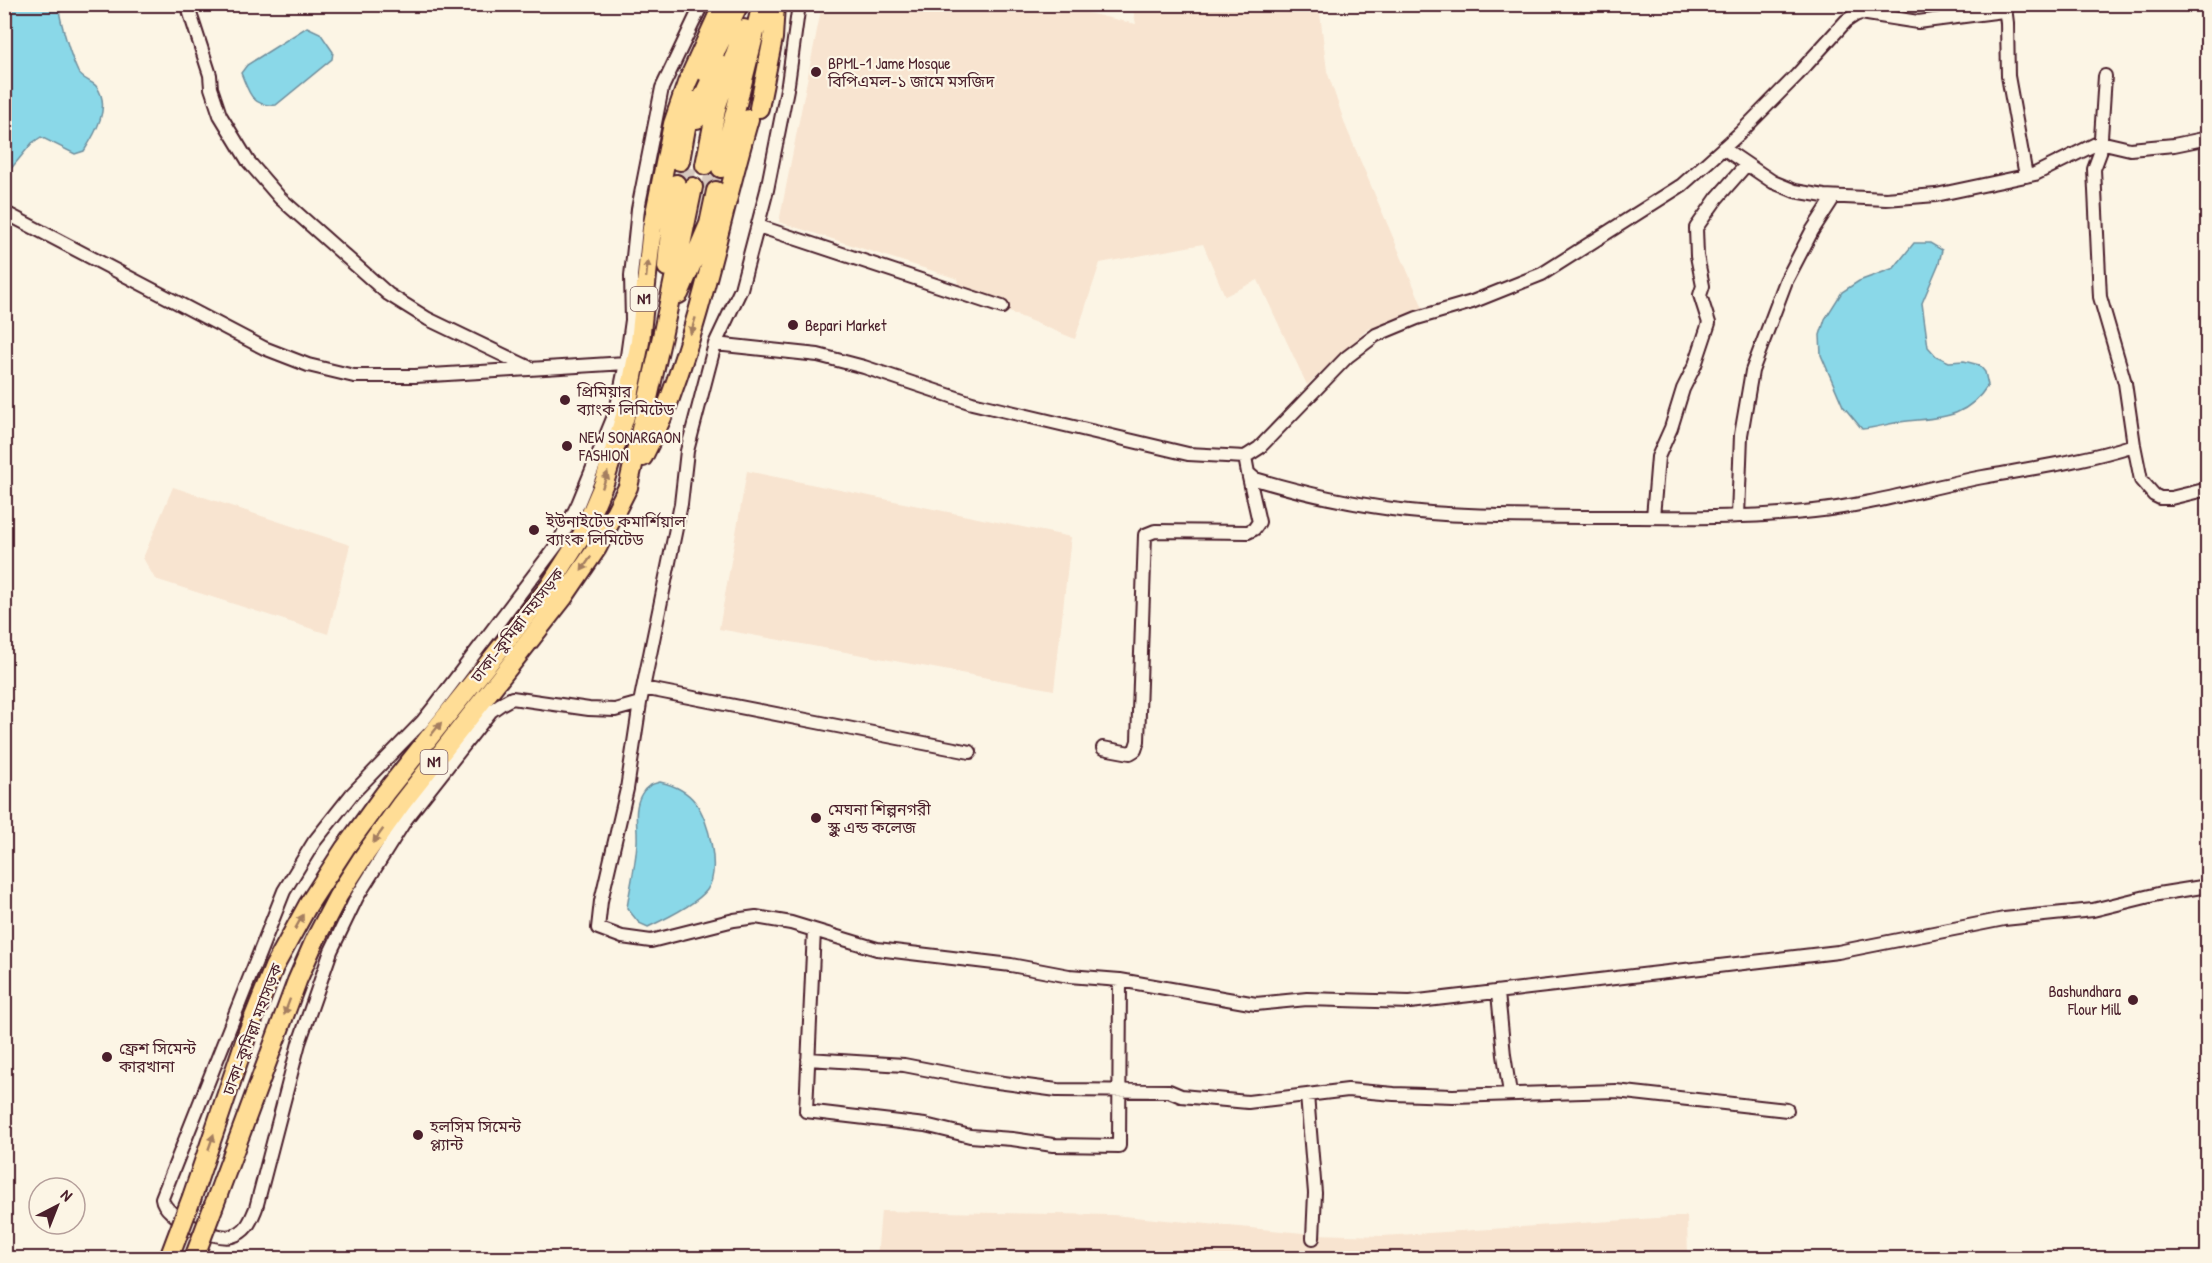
<svg xmlns="http://www.w3.org/2000/svg" width="2212" height="1263" viewBox="0 0 2212 1263" font-family="'Patrick Hand','Noto Sans Bengali',sans-serif">
<style>
.built{fill:#f8e4d0}
.water{fill:#8ad8e8;stroke:#708e9c;stroke-width:1.5}
.lines{fill:none;stroke-linecap:round;stroke-linejoin:round}
.highway-tunnel{stroke:#d8cac0;stroke-width:18;stroke-dasharray:18 9;stroke-linecap:butt}
.minor-casing{stroke:#4a1f2b;stroke-width:16}
.highway-casing{stroke:#4a1f2b;stroke-width:22}
.minor{stroke:#fcf5e5;stroke-width:12}
.highway{stroke:#ffdd96;stroke-width:18}
.highway-bridge-casing{stroke:#4a1f2b;stroke-width:22;stroke-linecap:butt}
.highway-bridge{stroke:#ffdd96;stroke-width:18}
.oneway{fill:#a47e60}
.poi-dot{fill:#4a1f2b;stroke:#fcf5e5;stroke-width:2}
.labels{text-anchor:middle;stroke-width:4.5;stroke-linejoin:round;paint-order:stroke}
.shield{fill:#fcf5e5;stroke:#7f5f63;stroke-width:1.5}
.shield-label{font-size:15px;font-weight:bold;fill:#4a1f2b}
.poi-label{font-size:16px;fill:#4a1f2b;stroke:#fcf5e5;text-anchor:start}
.street-label{font-size:16px;fill:#4a1f2b;stroke:#fcf5e5}
</style>
<rect width="100%" height="100%" fill="#fcf5e5"/>
<filter id="ink" filterUnits="userSpaceOnUse"><feTurbulence type="fractalNoise" baseFrequency=".0167" numOctaves="2"/><feDisplacementMap in="SourceGraphic" scale="12" xChannelSelector="R" yChannelSelector="G"/><feConvolveMatrix kernelMatrix="1 2 1 2 8 2 1 2 1" color-interpolation-filters="sRGB"/></filter>
<g filter="url(#ink)">
<path class="built" d="M822,5H1053L1136,24L1132,5H1319L1327,71L1346,127L1424,310L1377,342L1370,327L1307,385L1258,280L1225,296L1203,244L1100,263L1075,339L958,291V279L779,222Z
M747,471L1071,537L1054,690L719,629Z
M173,487L350,545L328,634L155,579L143,558Z
M881,1211L1113,1215L1314,1234L1383,1236L1687,1216L1688,1258H877Z"/>
<path class="water" d="M5,4L59,5C58,17 72,60 78,72C82,79 91,81 96,86C112,106 95,134 84,151L75,154L41,137L32,143L10,170L5,172Z
M307,27L320,33L333,52L332,59L276,105C251,107 249,92 241,73L247,65Z
M1914,243H1930L1942,250L1939,263L1922,303L1928,347L1936,356L1949,362L1964,361L1979,365L1985,372L1988,385C1965,421 1937,417 1900,422C1887,424 1875,428 1862,429L1843,406L1821,355L1820,335L1825,319L1842,292L1859,281L1894,268Z
M660,782C673,785 686,790 695,802C709,819 721,871 707,890C697,903 663,920 648,927L639,923L627,908C630,887 636,864 637,842C638,826 633,810 641,795C645,787 651,784 660,782Z"/>
<g class="lines">
<path class="highway-tunnel" d="M684,185L689,162
M710,190L715,167"/>
<g class="minor-casing">
<path id="minor" d="M187,4L210,75L211,88L220,115L248,161L280,198L388,294L428,319L528,367
M702,4L662,88L638,209L631,276L632,320L626,363L616,411L578,504L559,542L434,707L422,722L352,794L314,842L284,891L162,1198C164,1217 215,1241 232,1236C247,1232 251,1220 256,1208L299,1043L331,951L357,897L406,819L491,711L501,704L512,698L589,709L615,710L640,703L681,504L687,451L715,344L741,289L767,190L788,84L799,4
M2105,76L2100,153L2094,169L2100,297L2125,383L2134,445L2141,480L2154,495L2160,498H2171L2208,489
M1723,148L1773,182L1795,191L1824,196L1886,199L1936,195L2035,174L2100,142L2130,149L2174,145L2208,138
M4,212L264,348L308,365L354,376H415L626,363
M758,226L1002,307
M715,344L818,355L864,367L972,403L1188,454L1245,457L1259,448L1347,357L1376,335L1417,318L1472,302L1542,274L1682,185L1739,134L1797,75L1846,21L1855,15L1861,13L1918,22L2003,11L2006,15L2007,23L2008,76L2026,176
M1245,457L1248,473L1255,479C1299,492 1346,503 1392,509C1461,518 1531,516 1601,517C1672,517 1743,519 1814,511C1871,505 1926,488 1983,477C2034,468 2084,461 2134,445
M1738,516L1741,435L1752,371L1786,281L1812,231L1834,197
M1653,517L1658,457L1671,428L1683,389L1695,365L1709,323L1700,295L1703,286L1697,256L1696,228L1717,198L1746,165
M643,688C752,709 861,731 970,752
M640,703L627,789L601,901L598,928L622,937L651,941L734,920L756,917L791,923L877,949L1011,965L1069,976L1120,980L1256,1004L1307,999L1410,1002L1838,952L2004,919L2093,910L2158,894L2208,886
M1103,748L1130,753L1135,750L1138,741L1145,535L1155,531L1248,532L1254,529L1259,522L1248,473
M814,930L806,1111L925,1125L970,1136L1012,1139L1053,1145L1119,1146L1120,980
M1498,993L1504,1055L1510,1093
M808,1059L904,1065L982,1080L1057,1090L1169,1091L1181,1096L1248,1102L1348,1090L1394,1094L1453,1096L1616,1091L1787,1110
M1307,1095L1315,1193L1313,1238"/>
</g>
<g class="highway-casing">
<path id="highway" d="M705,72L739,4
M759,108L773,38L775,4
M697,119L701,101L718,64
M680,161L691,100
M705,165L717,105L744,29
M721,168L762,4
M667,267L671,218L676,184
M679,294L709,224L716,191
M643,457C652,438 663,418 670,398C704,307 722,212 749,119
M192,1197L248,1032L274,967L308,905L345,848L385,793L549,587L581,537L604,483L625,416L640,342L652,228L673,124L687,83L723,4
M214,1205L297,981L315,940L338,896L361,860L401,804L563,598L597,548L628,487L663,332L693,187"/>
</g>
<use href="#minor" class="minor"/>
<use href="#highway" class="highway"/>
<g class="highway-bridge-casing">
<path id="highway-bridge" d="M169,1258L192,1197
M194,1258L214,1205"/>
</g>
<use href="#highway-bridge" class="highway-bridge"/>
</g>
<defs><path id="oneway-solid" d="M-6-.8H1V-3.2L6.5 0L1 3.2V.8H-6Z" transform="scale(1.5)"/></defs>
<g class="oneway">
<use href="#oneway-solid" transform="translate(647 269) rotate(-84)"/>
<use href="#oneway-solid" transform="translate(693 326) rotate(107)"/>
<use href="#oneway-solid" transform="translate(605 480) rotate(-71)"/>
<use href="#oneway-solid" transform="translate(586 564) rotate(124)"/>
<use href="#oneway-solid" transform="translate(436 729) rotate(-51)"/>
<use href="#oneway-solid" transform="translate(378 836) rotate(126)"/>
<use href="#oneway-solid" transform="translate(299 922) rotate(-61)"/>
<use href="#oneway-solid" transform="translate(287 1007) rotate(110)"/>
<use href="#oneway-solid" transform="translate(211 1142) rotate(-71)"/>
</g>
</g>
<g class="poi-dot">
<circle cx="816" cy="72" r="6"/>
<circle cx="793" cy="325" r="6"/>
<circle cx="565" cy="400" r="6"/>
<circle cx="567" cy="446" r="6"/>
<circle cx="534" cy="530" r="6"/>
<circle cx="816" cy="818" r="6"/>
<circle cx="2133" cy="1000" r="6"/>
<circle cx="107" cy="1057" r="6"/>
<circle cx="418" cy="1135" r="6"/>
</g>
<g class="labels">
<g class="shield">
<rect x="630.5" y="287" width="27" height="24" rx="4.5"/>
<rect x="420.5" y="750" width="27" height="24" rx="4.5"/>
</g>
<g class="shield-label">
<text x="644" y="304">N1</text>
<text x="434" y="767">N1</text>
</g>
<g class="poi-label">
<text x="828" y="69">BPML-1 Jame Mosque<tspan x="828" dy="18">বিপিএমল-১ জামে মসজিদ</tspan></text>
<text x="805" y="331">Bepari Market</text>
<text x="577" y="397">প্রিমিয়ার<tspan x="577" dy="18">ব্যাংক লিমিটেড</tspan></text>
<text x="579" y="443">NEW SONARGAON<tspan x="579" dy="18">FASHION</tspan></text>
<text x="546" y="527">ইউনাইটেড কমার্শিয়াল<tspan x="546" dy="18">ব্যাংক লিমিটেড</tspan></text>
<text x="828" y="815">মেঘনা শিল্পনগরী<tspan x="828" dy="18">স্কুল এন্ড কলেজ</tspan></text>
<text x="2121" y="997" text-anchor="end">Bashundhara<tspan x="2121" dy="18">Flour Mill</tspan></text>
<text x="119" y="1054">ফ্রেশ সিমেন্ট<tspan x="119" dy="18">কারখানা</tspan></text>
<text x="430" y="1132">হলসিম সিমেন্ট<tspan x="430" dy="18">প্ল্যান্ট</tspan></text>
</g>
<g class="street-label">
<text transform="translate(517 625) rotate(-52)" y="6">ঢাকা–কুমিল্লা মহাসড়ক</text>
<text transform="translate(252 1029) rotate(-69)" y="6">ঢাকা–কুমিল্লা মহাসড়ক</text>
</g>
</g>
<rect width="2212" height="1263" fill="none" stroke="#fcf5e5" stroke-width="24"/>
<rect x="12" y="12" width="2188" height="1239" fill="none" stroke="#4a1f2b" stroke-width="2" filter="url(#ink)"/>
<g transform="translate(57 1206) rotate(42)"><circle r="28" fill="#fcf5e5" stroke="#b59f9b" stroke-width="1.5"/>
<path d="M0-4.5L10 22L0 15L-10 22Z" fill="#4a1f2b"/>
<text y="-9" font-size="16" font-weight="bold" text-anchor="middle" fill="#4a1f2b">N</text>
</g>
</svg>
